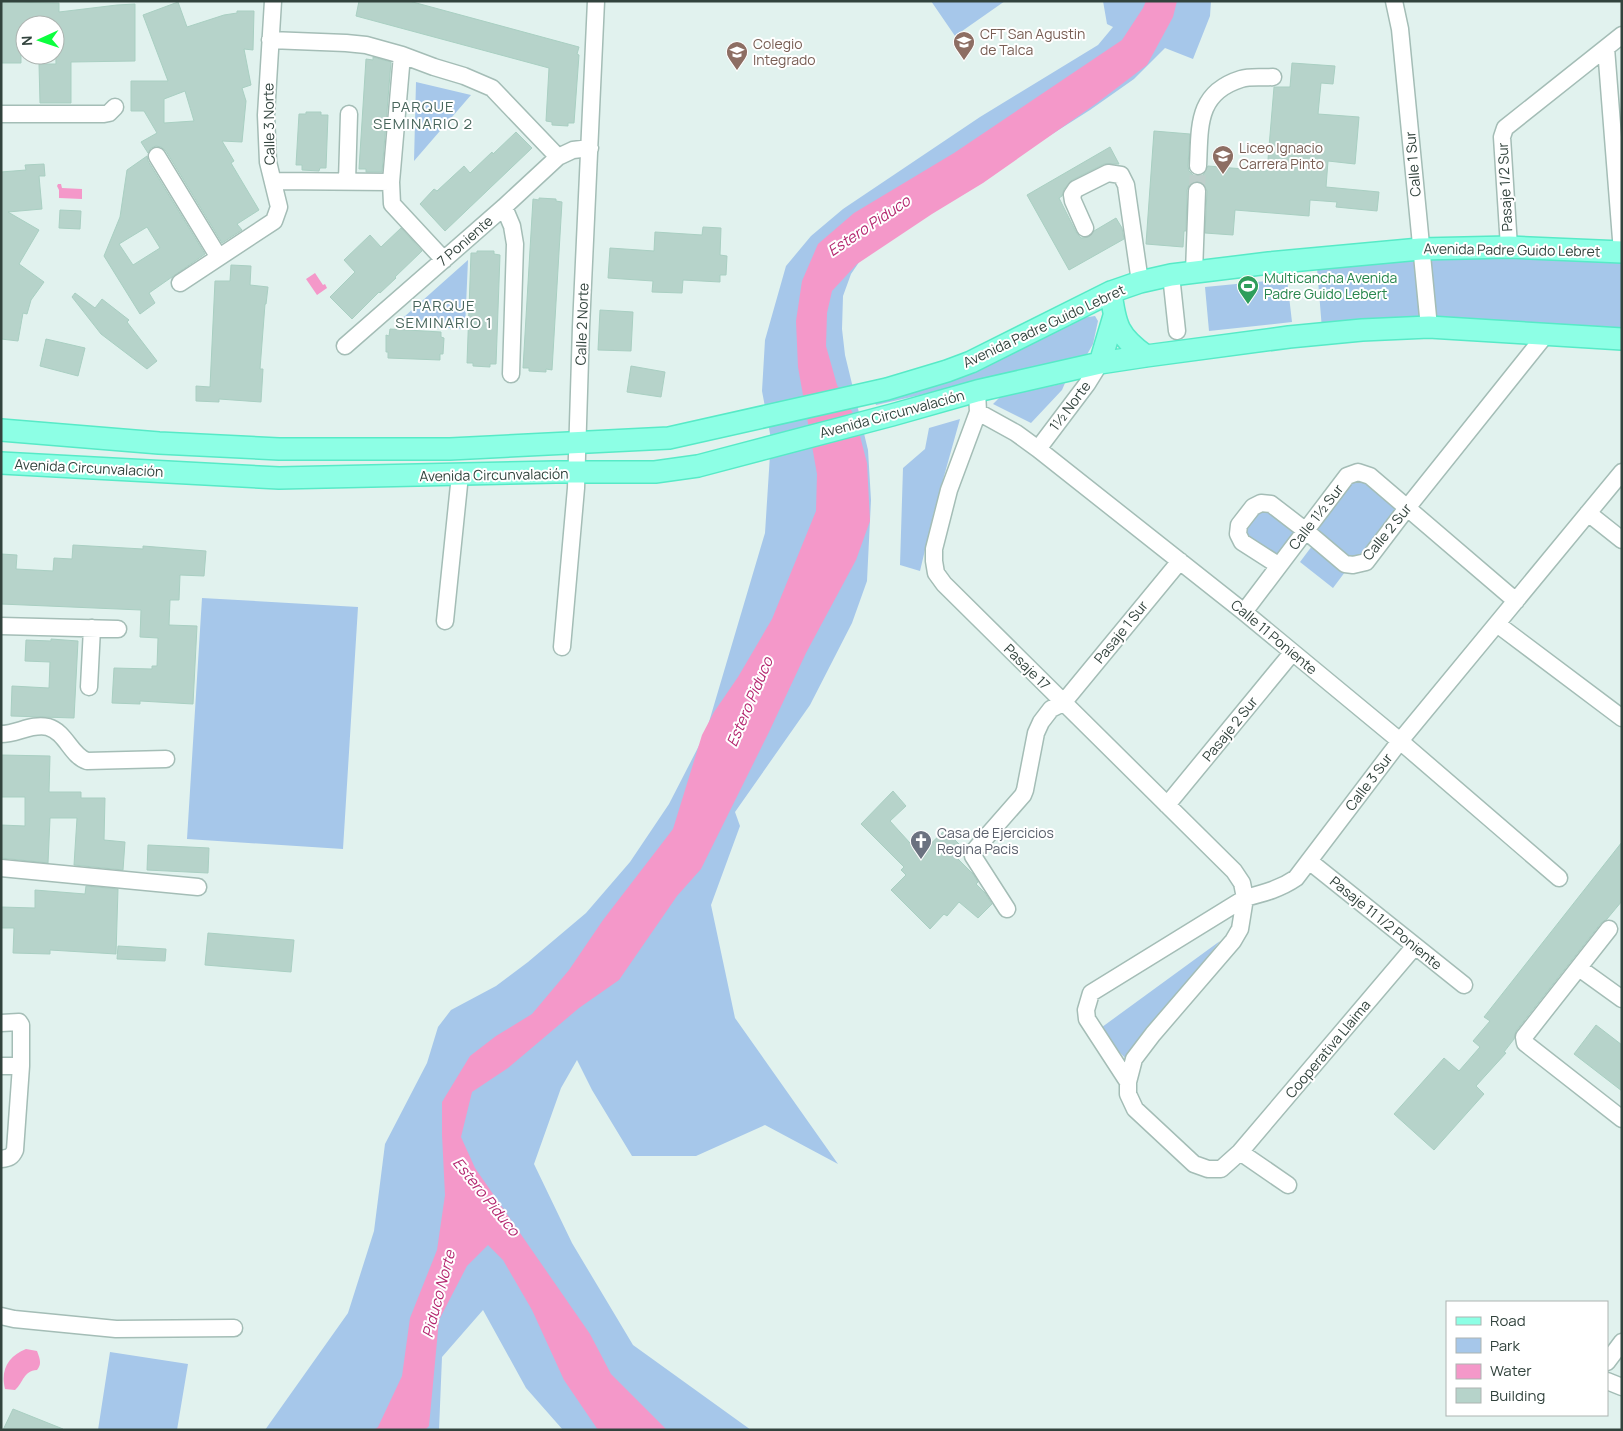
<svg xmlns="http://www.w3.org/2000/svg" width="1623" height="1431" viewBox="0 0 1623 1431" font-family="Manrope,sans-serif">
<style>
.green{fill:#a6c7ea}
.water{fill:#f498c9}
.building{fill:#b6d3ca;stroke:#a9cfc2;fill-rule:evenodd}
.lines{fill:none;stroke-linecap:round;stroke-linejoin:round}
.minor-tunnel{stroke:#becfcb;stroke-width:16;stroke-dasharray:16 8;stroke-linecap:butt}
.minor-casing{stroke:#a4bdb6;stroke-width:19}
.major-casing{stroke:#57eac7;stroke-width:24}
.minor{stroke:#fff;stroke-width:16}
.major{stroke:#8dffe5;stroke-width:21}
.labels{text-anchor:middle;stroke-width:4;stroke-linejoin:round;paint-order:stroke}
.education-label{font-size:14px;fill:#785e54;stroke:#fff;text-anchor:start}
.street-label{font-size:14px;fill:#32433d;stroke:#fff}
.leisure-label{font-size:14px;fill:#27864d;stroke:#fff;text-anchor:start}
.worship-label{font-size:14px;fill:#5b616d;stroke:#fff;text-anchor:start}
.neighbourhood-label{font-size:15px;letter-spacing:1px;fill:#48665c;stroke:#fff}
.water-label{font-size:15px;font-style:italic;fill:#b4266f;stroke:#fff}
</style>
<rect width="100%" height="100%" fill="#e1f2ee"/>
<path class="green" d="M931,1H1005L955,36Z
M1103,1H1211L1210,16L1193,59L1165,48L1134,79L1090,110L866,252L851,274L843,296L842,329L845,355L868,450L871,500L867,581L852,623L810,705L735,812L740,826L711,905L735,1018L838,1164L765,1125L696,1156H632L592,1090L577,1060L561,1088L534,1164L572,1243L633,1345L751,1430H563L526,1388L483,1310L442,1357L439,1430H265L348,1313L374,1231L385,1144L427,1063L438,1027L451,1010L496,986L528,962L586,913L630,862L669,804L706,732L765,533L771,439L762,391L765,340L786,266L811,236L843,209L980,117L1098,45L1113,27L1107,24Z
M416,82L471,95L414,161Z
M1429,258L1622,259V332L1322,329L1317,268Z
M468,260L465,329L395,325Z
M1287,279L1292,322L1209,331L1205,287Z
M1095,316L1098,321L1093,344L1085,358L876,405L874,401L977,370L1082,318Z
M1065,383L1062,390L1031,423L993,404L1000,397Z
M960,419L934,512L920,571L900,565L903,468L925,449L929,428Z
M1358,472L1407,508L1360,564L1306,531L1278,565L1242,542L1239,525L1261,503L1306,530Z
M1312,546L1345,572L1333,588L1300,562Z
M202,598L358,607L343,849L187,839Z
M1220,941L1127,1060L1098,1030Z
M110,1352L188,1364L177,1430H98Z"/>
<path class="water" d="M1146,1H1177L1173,17L1147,65L1097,103L983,183L932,214L857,264L832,291L827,313L826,346L837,385L855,417L867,463L870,521L856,560L806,653L769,732L701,869L677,896L619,980L579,1008L508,1068L472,1092L461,1137L475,1168L590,1334L611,1374L667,1430H598L564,1380L532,1310L503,1260L488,1245L467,1266L439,1320L429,1426L425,1430H374L378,1427L402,1376L410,1318L437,1250L445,1195L442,1135V1102L470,1056L496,1036L532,1014L569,970L603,920L673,829L702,735L714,712L738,677L772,619L816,511L817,474L798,367L796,321L802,281L818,244L854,213L954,153L1122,40L1143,8Z
M58,184H61L62,188L82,189V199L59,198V190L57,186Z
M315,273L323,285L325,284L327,288L317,295L306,279Z
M26,1349L37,1351C40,1359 42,1364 37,1370C23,1371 24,1382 15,1390L5,1389C0,1369 9,1356 26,1349Z"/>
<path class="building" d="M359,1H409L579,47L577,54L579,55L574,123H568V126L552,125V122L546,121L549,68L356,16Z
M1,2L59,3V12L117,5L135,4V61L71,62V103H40L39,64H56L55,25H25V33H21V63H1Z
M178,2L187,27L224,15L237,13V11H254L253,50L244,49L251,85L242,88L246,101L242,142L222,141L234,161L231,163L259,210L237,224L242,230L222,243L166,151L161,147L156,146L151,148L148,153L141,142L157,133L144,111H131V81H168L143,15ZM185,91L194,121L164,123V99Z
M373,57L391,62L382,172H366V169H359L366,59L373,60Z
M1292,63L1335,66L1333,84L1321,83L1318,114L1359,117L1355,164L1328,161L1326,187L1379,192L1377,211L1336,207L1337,202L1310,200L1309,216L1235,210L1233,235L1205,233L1207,191L1203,183L1197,181L1189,185L1187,190L1186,231H1184L1183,247L1146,244L1154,131L1190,134L1188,166L1189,171L1193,175L1198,176L1203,175L1208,166L1267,171L1274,87H1290Z
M306,112H321V115H328L326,168H320L319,171L302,170V165H296L299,114H306Z
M516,132L532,148L445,231L420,204L434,189L437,191L464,166L470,173L492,152L493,154Z
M1110,147L1119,164H1104L1072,180L1064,189L1062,196L1059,198L1076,232L1081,238L1089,237L1094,231L1116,218L1122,228L1124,239L1069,270L1027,195Z
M147,156L148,161L205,254L149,293L155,303L140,314L104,256L120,217L127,170ZM147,227L160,248L133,265L119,244Z
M44,164L45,176H39L42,209L8,212L39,230L19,264L44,282L31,300L27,314L23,313L18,341L1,339V172L26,170L25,165Z
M539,198L556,199V201L562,202L552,370L546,369V372L529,371V368H523L533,199L539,200Z
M60,210L81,211L80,229L59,228Z
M703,227L721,228L720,255L727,256L726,275H720V282L683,280L682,293L652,292L653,281L608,278L610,248L654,251L655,232L702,235Z
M401,228L422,251L395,277L396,278L380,293L379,292L352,319L330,297L355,272L344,260L370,235L381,247Z
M477,251H494V254L500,255L496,364H490V367L473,366V363H467L471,253H477Z
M231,265L251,266L250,285L268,287L266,304H265L260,369H263L261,402L219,399V402L196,401V386L210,387L215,281H230Z
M75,293L95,308L102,299L129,320L127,322L157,361L147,369L101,334L72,297Z
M600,310L633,312L631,351L598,350Z
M390,329L441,332V337L444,338L443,354H440V360L388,358V352H386V335L389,336Z
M46,339L85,348L78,376L40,366Z
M631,366L665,372L661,397L627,392Z
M73,545L143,549V546L206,551L204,576L180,575L179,600H170L169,625L197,626L193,704L140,701V704L112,703L114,668L152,669V666H157L158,638L140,637L141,610L1,604V554L17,555L16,569L53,571L54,558L72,559Z
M51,639L78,641L74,718L11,716L12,686L49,688L50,662L25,661L26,640L51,641Z
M1,755L50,756L49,792H81V798H105L104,840L125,842L123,870L74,865L77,818H50L48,863L1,858V825L25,826V797H1Z
M893,791L906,806L890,821L920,854L945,830L964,849L963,853L958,859L973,874L978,882L976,884L985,893L992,904L978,918L959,902L947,916L944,914L930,929L891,890L906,875L901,870L904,867L861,824Z
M1622,842V901L1607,919L1601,923L1516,1031L1514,1039L1504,1052L1506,1053L1476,1086L1484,1094L1434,1150L1394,1114L1444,1058L1459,1071L1480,1047L1473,1041L1490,1021L1484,1017Z
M148,845L209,848L208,873L147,870Z
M86,886L118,889L116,954L50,950V954L13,953L14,928H1V907L35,908V890L85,894Z
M208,933L294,940L291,972L205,965Z
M118,946L166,949L165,961L117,959Z
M1596,1025L1622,1045V1091L1574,1054Z
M13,1409L63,1429V1430H3Z"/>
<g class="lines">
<path class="minor-tunnel" d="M1197,191L1198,166"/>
<g class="minor-casing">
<path id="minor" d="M1394,1L1400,29L1429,327
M270,40L346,43L366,45L402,55L434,67L464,76L492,88L558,157
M1606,48L1622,252
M402,55L391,182L392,204L444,260
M1,114H104L109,113L115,107
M157,156L218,256
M1198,166C1200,127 1196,93 1241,79C1250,76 1263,78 1273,77
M273,181L391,182
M347,181L349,114
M504,207L512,226L515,244L511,374
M1085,228L1073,201L1072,195L1076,189L1108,173L1121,175L1126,185L1140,282
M1509,247L1502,137L1505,128L1622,35
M1194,272L1197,191
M1171,275L1177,331
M180,283L274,221L279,207L268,162L266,115L273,1
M345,346L504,207L558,157L573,150L590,148
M977,391L978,412L949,490L934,549V561L936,573L944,584L1234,871L1242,883L1245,898L1091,993L1086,1010L1087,1019L1128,1082
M978,412L1016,433L1038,449L1244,612L1400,741L1559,878
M1038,449L1087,384L1100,363
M1588,513L1622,540
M1278,565L1242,542L1238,534L1239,525L1253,507L1261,503L1271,504L1306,531L1345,564L1353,565L1366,562L1407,508L1547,333
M1244,612L1347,476L1358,472L1370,476L1516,601
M445,621L460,475
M1497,624L1622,718
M1,626L118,629
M562,647L576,488L581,327L596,1
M89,687L92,628
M1,734C17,734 32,723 48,727C66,732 71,756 87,761L166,759
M1167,805L1292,653
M1309,861L1464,985
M1,868L198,887
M1007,909L973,856V852L1023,795L1025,790L1036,733L1041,722L1051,709L1063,703L1180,561
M1609,929L1524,1037L1525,1043L1622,1119
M1415,946L1240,1152L1221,1169H1208L1194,1164L1135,1109L1128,1094V1082L1134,1059L1153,1034L1233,941L1240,929L1245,898C1264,893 1280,889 1296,878L1400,741L1622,472
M1579,968L1622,999
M1,1023L19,1022L21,1025V1066
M1,1066H21L15,1150C12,1157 9,1158 1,1159
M1240,1152L1288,1185
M1,1316L14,1319L116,1329L234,1328
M1607,1362L1622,1342
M1607,1381L1622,1387"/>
</g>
<g class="major-casing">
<path id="major" d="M1111,292C1115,325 1118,336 1146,356
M1100,363L1114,316
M1,430L159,443L279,449H450L669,438L887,389L947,371L971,362L1111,292L1140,282L1171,275L1269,263L1420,249L1509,247L1622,252
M1,463L279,478L556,472H655L698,466L892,415L977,391L1100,363L1146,356L1289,337L1362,330L1429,327L1622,339"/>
</g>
<use href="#minor" class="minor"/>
<use href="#major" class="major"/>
</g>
<defs>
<g id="university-pin" transform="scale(1.125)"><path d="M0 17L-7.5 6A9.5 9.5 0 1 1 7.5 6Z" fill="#8d6e63" stroke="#fff"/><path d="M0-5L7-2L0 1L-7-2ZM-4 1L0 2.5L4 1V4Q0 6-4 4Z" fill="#fff"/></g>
<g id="school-pin" transform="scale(1.125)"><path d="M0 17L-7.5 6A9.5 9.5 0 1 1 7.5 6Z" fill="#8d6e63" stroke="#fff"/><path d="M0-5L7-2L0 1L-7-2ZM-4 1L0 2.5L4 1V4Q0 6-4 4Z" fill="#fff"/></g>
<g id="stadium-pin" transform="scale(1.125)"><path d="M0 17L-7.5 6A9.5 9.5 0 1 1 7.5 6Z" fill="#2e9e5b" stroke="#fff"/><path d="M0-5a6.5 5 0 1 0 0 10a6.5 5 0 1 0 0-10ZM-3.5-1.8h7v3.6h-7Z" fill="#fff"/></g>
<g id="church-pin" transform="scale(1.125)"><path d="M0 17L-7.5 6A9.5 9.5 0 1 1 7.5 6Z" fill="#6b7280" stroke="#fff"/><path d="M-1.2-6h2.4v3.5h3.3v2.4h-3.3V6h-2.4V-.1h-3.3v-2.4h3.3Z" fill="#fff"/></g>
</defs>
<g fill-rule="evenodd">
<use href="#university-pin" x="964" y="42"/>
<use href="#school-pin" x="737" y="52"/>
<use href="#school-pin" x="1223" y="156"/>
<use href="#stadium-pin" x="1248" y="286"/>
<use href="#church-pin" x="921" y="841"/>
</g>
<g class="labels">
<g class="education-label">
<text x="980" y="39">CFT San Agustin<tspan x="980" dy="16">de Talca</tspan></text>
<text x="753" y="49">Colegio<tspan x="753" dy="16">Integrado</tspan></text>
<text x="1239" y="153">Liceo Ignacio<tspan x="1239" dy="16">Carrera Pinto</tspan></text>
</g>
<g class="street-label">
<text transform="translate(269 124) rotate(-91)" y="5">Calle 3 Norte</text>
<text transform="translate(1413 164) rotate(-95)" y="5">Calle 1 Sur</text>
<text transform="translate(1505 187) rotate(-93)" y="5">Pasaje 1/2 Sur</text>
<text transform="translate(465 241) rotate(-41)" y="5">7 Poniente</text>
<text transform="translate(1512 250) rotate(1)" y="5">Avenida Padre Guido Lebret</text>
<text transform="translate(582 324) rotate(-88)" y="5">Calle 2 Norte</text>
<text transform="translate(1044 326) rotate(-25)" y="5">Avenida Padre Guido Lebret</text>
<text transform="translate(1070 406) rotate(-53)" y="5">1½ Norte</text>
<text transform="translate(892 414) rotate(-15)" y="5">Avenida Circunvalación</text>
<text transform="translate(89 468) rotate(3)" y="5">Avenida Circunvalación</text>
<text transform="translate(494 475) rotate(-1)" y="5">Avenida Circunvalación</text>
<text transform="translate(1316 517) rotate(-52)" y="5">Calle 1½ Sur</text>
<text transform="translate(1387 532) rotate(-51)" y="5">Calle 2 Sur</text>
<text transform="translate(1121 632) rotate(-51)" y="5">Pasaje 1 Sur</text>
<text transform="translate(1274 637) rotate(40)" y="5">Calle 11 Poniente</text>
<text transform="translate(1027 667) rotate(45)" y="5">Pasaje 17</text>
<text transform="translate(1230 729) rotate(-51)" y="5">Pasaje 2 Sur</text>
<text transform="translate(1369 782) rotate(-53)" y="5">Calle 3 Sur</text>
<text transform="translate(1386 923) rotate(39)" y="5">Pasaje 11 1/2 Poniente</text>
<text transform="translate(1328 1049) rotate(-50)" y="5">Cooperativa Llaima</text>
</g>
<g class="leisure-label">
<text x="1264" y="283">Multicancha Avenida<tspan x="1264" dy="16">Padre Guido Lebert</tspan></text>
</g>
<g class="worship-label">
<text x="937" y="838">Casa de Ejercicios<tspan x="937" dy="16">Regina Pacis</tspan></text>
</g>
<g class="neighbourhood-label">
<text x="423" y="112">PARQUE<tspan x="423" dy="17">SEMINARIO 2</tspan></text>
<text x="444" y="311">PARQUE<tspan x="444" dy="17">SEMINARIO 1</tspan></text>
</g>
<g class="water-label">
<text transform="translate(869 226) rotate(-34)" y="5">Estero Piduco</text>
<text transform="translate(750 702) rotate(-67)" y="5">Estero Piduco</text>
<text transform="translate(486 1197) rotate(51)" y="5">Estero Piduco</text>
<text transform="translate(439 1294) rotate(-75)" y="5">Piduco Norte</text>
</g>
</g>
<rect width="1623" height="1431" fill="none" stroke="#32433d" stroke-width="5"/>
<rect x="1446" y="1301" width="162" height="115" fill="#ffffff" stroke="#adb4b1"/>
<rect x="1456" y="1317" width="25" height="8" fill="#8dffe5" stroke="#adb4b1"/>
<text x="1490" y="1326" font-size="15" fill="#32433d">Road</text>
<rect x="1456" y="1338" width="25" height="15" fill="#a6c7ea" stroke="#adb4b1"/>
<text x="1490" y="1351" font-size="15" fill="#32433d">Park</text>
<rect x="1456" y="1364" width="25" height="15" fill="#f498c9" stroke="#adb4b1"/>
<text x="1490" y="1376" font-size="15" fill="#32433d">Water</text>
<rect x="1456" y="1388" width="25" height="15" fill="#b6d3ca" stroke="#adb4b1"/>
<text x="1490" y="1401" font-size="15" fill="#32433d">Building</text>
<g transform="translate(40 40) rotate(267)"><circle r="24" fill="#ffffff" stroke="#adb4b1"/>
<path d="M0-4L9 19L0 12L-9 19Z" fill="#0bff3e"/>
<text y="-8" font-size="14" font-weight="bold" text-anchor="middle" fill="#32433d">N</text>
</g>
</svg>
